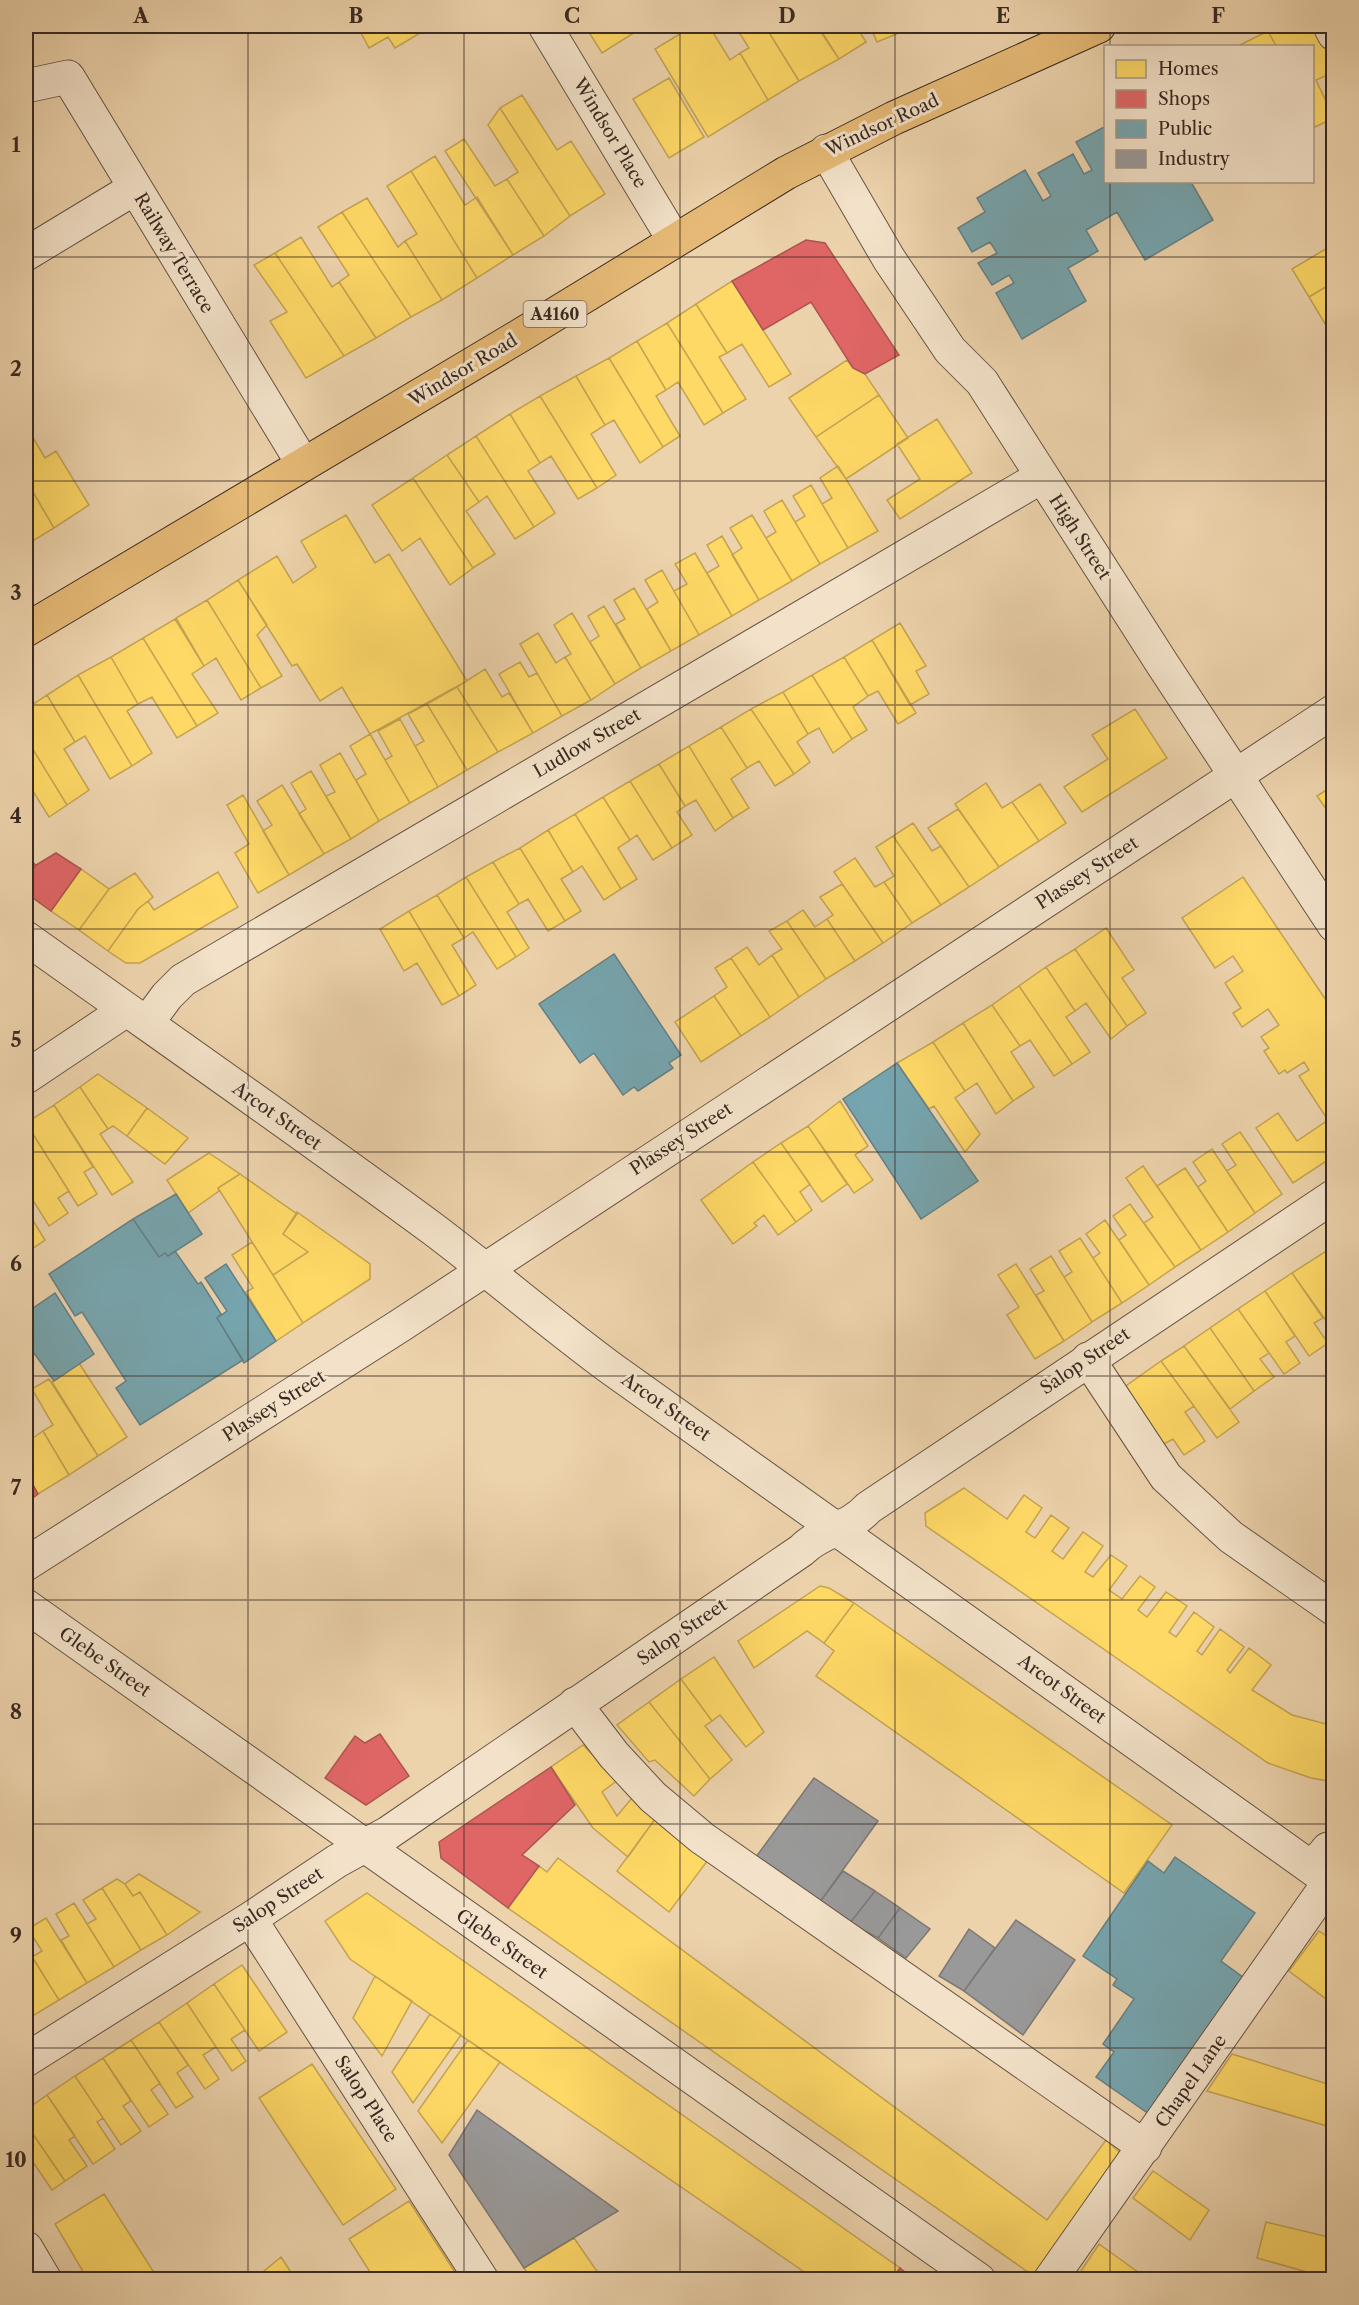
<svg xmlns="http://www.w3.org/2000/svg" width="1359" height="2305" viewBox="0 0 1359 2305" font-family="'Libre Caslon Text',serif">
<style>
.homes{fill:#ffd966;stroke:#c4a452;stroke-width:1.5}
.shops{fill:#e06666;stroke:#ae5452;stroke-width:1.5}
.public{fill:#76a5af;stroke:#648085;stroke-width:1.5}
.industry{fill:#999;stroke:#7c7775;stroke-width:1.5}
.lines{fill:none;stroke-linecap:round;stroke-linejoin:round}
.minor-casing{stroke:#665444;stroke-width:35}
.major-casing{stroke:#392922;stroke-width:35}
.minor{stroke:#f3e2c9;stroke-width:33}
.major{stroke:#e6ba76;stroke-width:33}
.grid{fill:none;stroke:#392922;stroke-width:1.5;stroke-opacity:0.55}
.labels{text-anchor:middle;stroke-width:6;stroke-linejoin:round;paint-order:stroke}
.shield{fill:#f3e2c9;stroke:#716054;stroke-width:1.5}
.shield-label{font-size:16px;font-weight:bold;fill:#392922}
.street-label{font-size:18px;fill:#392922;stroke:#f3e2c9}
.neatline{fill:none;stroke:#392922;stroke-width:2}
.grid-label{font-size:20px;text-anchor:middle;font-weight:bold;fill:#392922}
</style>
<rect width="100%" height="100%" fill="#edd3ac"/>
<filter id="stains"><feTurbulence type="fractalNoise" baseFrequency=".00333" numOctaves="4"/><feColorMatrix values="0 0 0 0 .2 0 0 0 0 .09 0 0 0 0 .02 0 0 0 .5 -.17"/></filter>
<radialGradient id="worn" r=".72"><stop offset=".6" stop-color="#630" stop-opacity="0"/><stop offset="1" stop-color="#630" stop-opacity=".3"/></radialGradient>
<path class="homes" d="M372,26H432L395,48L388,37L369,48L361,33Z
M585,26H638L640,29L602,53Z
M693,26H709L730,60L740,53L768,100L708,137L655,49Z
M735,26H765L799,81L768,100L740,53L749,48Z
M765,26H817L839,59L799,81Z
M818,26H856L866,42L839,59Z
M870,26H916L877,42Z
M1280,26H1314L1334,64V72L1316,80L1334,118L1315,127L1312,121V46H1276L1268,31Z
M1268,31L1276,46H1238Z
M669,78L704,137L669,158L633,99Z
M522,95L557,150L571,141L605,194L570,216L500,108Z
M500,108L570,216L544,236L507,179L518,172L488,125Z
M464,139L495,186L507,179L544,236L513,255L445,151Z
M435,156L465,205L477,197L513,255L477,278L411,171Z
M411,171L477,278L442,300L405,241L417,234L387,186Z
M367,198L398,247L405,241L442,300L411,317L342,212Z
M342,212L411,317L376,338L339,282L349,275L318,227Z
M301,237L332,287L339,282L376,338L344,356L275,253Z
M1334,244V282L1309,297L1292,269Z
M275,253L344,356L306,378L270,321L287,312L254,265Z
M732,281L791,374L769,387L742,344L727,353L696,304Z
M1334,282V324L1327,327L1309,297Z
M696,304L727,353L719,357L746,399L723,413L667,323Z
M667,323L723,413L704,425L678,382L666,390L637,341Z
M637,341L666,390L656,396L680,436L663,447L609,358Z
M609,358L663,447L640,463L614,420L605,425L576,376Z
M847,360L853,368L865,374L879,395L816,437L789,398Z
M576,376L605,425L591,434L616,475L597,488L540,396Z
M879,395L908,438L846,479L816,437Z
M540,396L597,488L578,499L551,456L540,463L510,414Z
M510,414L540,463L528,471L555,513L534,527L476,436Z
M937,419L972,473L900,519L887,500L920,479L897,444Z
M26,426L45,458L56,451L89,505L54,528L26,480Z
M476,436L534,527L515,539L487,496L479,502L447,455Z
M447,455L479,502L466,511L495,554L473,568L413,478Z
M838,466L878,531L848,548L822,504L832,498L820,478Z
M413,478L473,568L450,585L420,538L402,551L372,505Z
M26,480L54,528L26,545Z
M811,485L848,548L820,564L795,522L805,516L793,496Z
M782,500L820,564L792,581L766,538L776,532L764,511Z
M346,515L375,563L389,554L467,681L370,734L342,687L320,701L297,664L292,666L238,580L277,556L293,583L316,567L301,541Z
M752,515L792,581L759,600L732,555L742,548L730,528Z
M722,536L759,600L732,616L707,573L719,566L707,545Z
M695,553L732,616L699,635L674,591L687,584L675,564Z
M662,570L699,635L671,651L647,609L658,602L645,580Z
M238,580L267,625L257,635L282,676L261,688L207,600Z
M634,588L671,651L641,668L616,624L625,619L614,600Z
M207,600L261,688L241,700L216,658L204,666L176,618Z
M604,606L641,668L615,684L590,642L599,636L588,616Z
M572,613L615,684L591,700L565,657L571,654L554,625Z
M175,619L204,666L192,674L218,713L197,726L143,638Z
M900,623L926,666L916,671L929,694L910,705L872,640Z
M538,633L556,663L565,657L591,700L562,716L520,644Z
M143,638L197,726L177,738L152,697L138,704L111,657Z
M872,640L916,713L898,724L878,691L868,696L844,657Z
M111,657L138,704L127,711L152,753L132,766L78,675Z
M844,657L868,696L853,707L867,730L852,739L812,675Z
M520,662L529,677L537,673L562,716L533,733L499,674Z
M485,669L502,697L509,693L533,733L498,752L457,687Z
M78,675L132,766L110,779L85,736L75,742L47,695Z
M812,675L852,739L833,753L819,728L808,734L783,692Z
M457,687L498,752L467,770L427,704Z
M783,692L808,734L797,742L810,762L794,774L751,709Z
M47,695L75,742L64,749L89,790L67,805L26,738V709Z
M427,704L467,770L438,787L415,746L424,741L408,714Z
M751,709L794,774L775,786L759,761L747,768L721,727Z
M1135,709L1167,758L1082,812L1064,787L1108,759L1092,735Z
M400,719L438,787L410,803L385,760L392,756L378,731Z
M721,727L747,768L731,779L749,808L733,818L689,746Z
M370,734L410,803L379,821L356,780L366,774L350,746Z
M26,738L67,805L49,817L26,780Z
M689,746L733,818L715,831L696,800L685,806L659,764Z
M340,753L379,821L351,839L326,796L335,792L320,765Z
M659,764L685,806L677,812L692,835L672,848L630,781Z
M311,771L351,839L324,854L299,814L306,809L291,783Z
M630,781L672,848L653,860L637,835L630,840L603,797Z
M986,783L1002,808L1012,802L1039,841L999,867L955,804Z
M1040,784L1066,823L1039,841L1012,802Z
M282,785L324,854L289,875L263,831L272,825L257,801Z
M1334,785V820L1317,796Z
M243,795L289,875L258,893L235,853L249,844L227,805Z
M603,797L630,840L618,848L637,879L621,889L575,814Z
M958,809L999,867L969,887L928,828Z
M575,814L621,889L604,900L582,866L573,872L548,830Z
M913,823L932,851L941,846L969,887L941,905L893,836Z
M548,830L573,872L561,879L581,911L565,921L520,848Z
M893,836L941,905L912,923L884,882L894,876L876,847Z
M520,848L565,921L548,931L528,899L519,904L493,862Z
M855,858L875,887L884,882L912,923L883,943L834,872Z
M493,862L519,904L507,912L529,948L516,957L466,877Z
M81,869L109,889L79,930L51,911Z
M218,872L238,907L140,963H126L108,951L138,909L148,901L154,910Z
M135,873L153,897L138,909L108,951L79,930L109,889Z
M466,877L516,957L497,969L473,932L464,938L437,895Z
M1243,877L1334,1012V1156L1293,1183L1256,1128L1278,1113L1297,1141L1328,1120L1299,1076L1309,1070L1304,1062L1287,1073L1285,1070L1279,1074L1264,1051L1269,1048L1261,1037L1279,1025L1268,1009L1242,1027L1233,1013L1241,1008L1225,983L1243,971L1233,956L1215,968L1182,918Z
M842,884L883,943L855,961L827,919L833,915L820,897Z
M437,895L464,938L452,945L476,985L459,996L409,911Z
M803,910L815,927L827,919L855,961L826,979L787,921Z
M409,911L459,996L442,1005L417,963L404,971L380,929Z
M787,921L826,979L799,997L772,955L782,949L769,931Z
M1106,928L1134,970L1122,978L1146,1013L1127,1026L1075,949Z
M747,947L759,965L772,955L799,997L770,1017L731,958Z
M1075,949L1127,1026L1111,1039L1086,1003L1075,1011L1046,967Z
M731,958L770,1017L741,1036L714,996L727,987L715,968Z
M1046,967L1075,1011L1066,1017L1090,1052L1072,1064L1019,986Z
M1019,986L1072,1064L1054,1076L1030,1040L1020,1046L992,1005Z
M714,996L741,1036L701,1062L675,1022Z
M992,1005L1020,1046L1011,1052L1034,1087L1013,1101L963,1023Z
M963,1023L1013,1101L996,1114L977,1083L965,1091L933,1042Z
M933,1042L965,1091L955,1098L980,1134L965,1152L934,1106L929,1109L897,1063Z
M98,1074L147,1108L127,1136L113,1126L108,1129L80,1087Z
M80,1087L108,1129L100,1134L133,1182L112,1195L54,1105Z
M840,1101L868,1146L855,1155L873,1180L854,1193L808,1126Z
M54,1105L93,1167L84,1172L97,1194L78,1206L26,1123Z
M147,1108L188,1138L165,1164L127,1136Z
M26,1123L69,1191L58,1198L68,1213L49,1226L26,1189Z
M808,1126L847,1184L822,1202L781,1143Z
M1240,1132L1282,1194L1255,1213L1227,1171L1236,1165L1222,1144Z
M781,1143L810,1184L800,1192L812,1210L796,1222L753,1162Z
M1212,1149L1255,1213L1228,1232L1198,1187L1206,1181L1193,1162Z
M209,1153L240,1174L218,1188L219,1191L188,1213L167,1180Z
M753,1162L796,1222L778,1235L764,1215L754,1223L757,1226L733,1244L701,1200Z
M1143,1166L1201,1250L1175,1267L1144,1223L1153,1217L1126,1178Z
M1185,1168L1228,1232L1201,1250L1157,1186Z
M240,1174L297,1214L283,1234L308,1252L273,1275L218,1188Z
M1130,1204L1175,1267L1149,1285L1119,1240L1126,1235L1113,1216Z
M26,1209L45,1240L26,1253Z
M297,1212L370,1264V1279L303,1323L273,1275L308,1252L283,1234Z
M1105,1220L1149,1285L1122,1303L1093,1258L1100,1253L1086,1234Z
M1080,1238L1122,1303L1092,1322L1064,1277L1072,1272L1059,1251Z
M252,1242L303,1323L276,1341L246,1292L253,1288L232,1255Z
M1334,1246V1332L1292,1273Z
M1051,1256L1092,1322L1064,1341L1036,1295L1044,1291L1030,1269Z
M1016,1264L1064,1341L1035,1359L1007,1315L1019,1307L998,1275Z
M1292,1273L1323,1318L1314,1323L1328,1343L1309,1356L1265,1291Z
M1265,1291L1295,1336L1286,1342L1300,1363L1284,1374L1238,1309Z
M1238,1309L1269,1353L1260,1359L1274,1377L1254,1391L1210,1328Z
M1210,1328L1254,1391L1230,1409L1184,1346Z
M1184,1346L1239,1422L1217,1438L1161,1361Z
M1161,1361L1194,1406L1185,1412L1205,1441L1184,1455L1173,1439L1162,1445L1123,1388Z
M79,1363L127,1437L98,1456L52,1382Z
M49,1379L98,1456L69,1475L43,1431L53,1425L32,1389Z
M43,1431L69,1475L38,1494L26,1472V1432L30,1440Z
M964,1488L1007,1519L1024,1495L1042,1508L1026,1532L1035,1538L1051,1515L1069,1528L1052,1551L1063,1559L1083,1532L1103,1546L1085,1572L1093,1577L1111,1555L1127,1566L1109,1590L1122,1599L1140,1576L1155,1587L1138,1610L1147,1617L1166,1592L1187,1606L1169,1632L1176,1637L1194,1612L1214,1627L1197,1651L1202,1655L1220,1629L1244,1647L1227,1670L1230,1673L1249,1648L1271,1665L1252,1690L1292,1715L1334,1726V1782L1311,1778L1268,1763L926,1526L925,1513Z
M820,1586L829,1588L854,1603L824,1643L807,1631L754,1668L738,1641Z
M854,1603L1172,1825L1124,1893L816,1676L834,1651L824,1643Z
M714,1657L764,1732L746,1747L720,1715L712,1721L681,1679Z
M681,1679L712,1721L705,1726L732,1760L710,1779L649,1702Z
M649,1702L710,1779L694,1796L655,1760L649,1762L617,1725Z
M583,1745L618,1780L602,1792L617,1816L632,1798L655,1819L628,1857L593,1828L551,1767Z
M655,1819L711,1856L669,1912L617,1871Z
M558,1858L1047,2220L1106,2140L1126,2158L1038,2279L508,1908L539,1866L547,1872Z
M139,1874L200,1912L167,1935L140,1892L133,1896L125,1884Z
M117,1879L125,1884L133,1896L140,1892L167,1935L141,1950L102,1888Z
M102,1888L141,1950L114,1967L87,1924L96,1919L83,1900Z
M367,1893L900,2268L891,2280H816L350,1959L325,1921Z
M74,1903L114,1967L87,1983L61,1940L69,1936L56,1914Z
M46,1918L87,1983L59,2000L32,1957L42,1951L28,1929Z
M1319,1931L1334,1941V2005L1289,1971Z
M26,1947L59,2000L26,2020Z
M242,1965L287,2032L259,2051L214,1984Z
M375,1976L412,2001L382,2056L353,2018Z
M214,1984L245,2030L231,2039L246,2061L232,2071L187,2003Z
M187,2003L216,2047L203,2055L219,2079L205,2089L159,2022Z
M430,2014L461,2035L413,2103L392,2072Z
M159,2022L188,2065L177,2073L193,2097L176,2108L131,2040Z
M131,2040L160,2083L151,2090L168,2114L149,2127L103,2058Z
M468,2040L500,2062L442,2143L418,2111Z
M1232,2054L1334,2086V2128L1207,2091Z
M103,2058L131,2101L123,2106L141,2131L121,2145L75,2076Z
M312,2064L396,2189L343,2225L259,2098Z
M75,2076L103,2118L97,2122L115,2149L93,2164L47,2095Z
M47,2095L75,2136L69,2140L87,2166L65,2181L26,2124V2110Z
M26,2124L65,2181L52,2190L33,2162L26,2167Z
M1153,2171L1209,2210L1190,2240L1133,2198Z
M104,2194L153,2271L140,2280H88L55,2224Z
M409,2201L460,2280H375L349,2239Z
M1266,2222L1333,2238L1325,2277L1257,2258Z
M574,2238L603,2280H532L524,2268Z
M1099,2244L1149,2280H1075Z
M281,2257L296,2280H253Z"/>
<path class="shops" d="M806,240L825,243L899,355L865,374L853,368L811,302L763,330L732,281Z
M56,853L81,869L51,911L26,893V879L36,865Z
M26,858L36,865L26,879Z
M26,1472L38,1494L26,1503Z
M380,1734L409,1776L366,1805L325,1778L355,1736L365,1743Z
M551,1767L575,1805L522,1855L539,1866L508,1908L441,1858L439,1842Z
M900,2268L915,2280H891Z"/>
<path class="public" d="M1106,126V182H1191L1213,220L1145,260L1117,212L1086,230L1098,251L1068,268L1086,301L1022,339L996,293L1014,283L1009,275L992,285L978,263L997,253L990,242L972,252L958,228L985,212L977,198L1025,170L1043,201L1051,196L1038,173L1073,154L1084,174L1092,170L1076,142Z
M614,954L681,1055L669,1063L673,1068L638,1091L634,1087L623,1095L594,1053L580,1063L539,1004Z
M897,1063L978,1181L921,1219L843,1099Z
M176,1194L202,1234L168,1256L165,1253L159,1257L133,1219Z
M133,1219L159,1257L165,1253L168,1256L175,1251L198,1284L201,1282L221,1314L217,1318L243,1360L140,1425L116,1388L126,1381L82,1312L75,1316L49,1274Z
M226,1264L276,1341L244,1363L217,1318L227,1311L205,1278Z
M55,1293L94,1354L54,1381L26,1342V1313Z
M1175,1857L1255,1913L1221,1961L1244,1978L1149,2114L1096,2077L1114,2052L1103,2044L1134,1999L1113,1985L1117,1979L1083,1956L1148,1861L1164,1873Z"/>
<path class="industry" d="M814,1778L878,1821L817,1906L753,1861Z
M843,1871L875,1891L850,1923L817,1906Z
M875,1891L900,1908L878,1938L850,1923Z
M900,1908L930,1929L906,1958L878,1938Z
M1016,1920L1075,1960L1023,2035L964,1991Z
M969,1929L995,1948L964,1991L939,1976Z
M477,2110L618,2211L524,2268L449,2155Z"/>
<g class="lines">
<g class="minor-casing">
<path id="minor" d="M545,26L674,240
M1330,26L1334,34
M26,86L68,77L303,464
M826,151L889,259L950,350L982,382L1163,665L1334,925
M26,254L135,188
M26,938C162,1035 299,1130 433,1229C494,1275 551,1324 612,1369L1334,1884
M147,1023L167,996L183,980L1041,477
M26,1077L126,1010
M1088,1359L1166,1477L1231,1537L1334,1609
M26,1564L401,1325L1334,711
M26,1606L979,2280
M575,1704L614,1755L653,1797L702,1838L1145,2147
M1312,1868L1328,1849L1334,1848
M250,1919L482,2280
M26,2060L250,1919L337,1861L388,1833L802,1550C820,1531 851,1528 868,1508L1334,1196
M26,2248L45,2280
M1050,2280L1330,1881"/>
</g>
<g class="major-casing">
<path id="major" d="M26,630L521,335L786,173L894,118L1099,26"/>
</g>
<use href="#minor" class="minor"/>
<use href="#major" class="major"/>
</g>
<path class="grid" d="M248,26V2280M464,26V2280M680,26V2280M895,26V2280M1110,26V46M1110,182V2280M26,257H1334M26,481H1334M26,705H1334M26,929H1334M26,1152H1334M26,1376H1334M26,1600H1334M26,1824H1334M26,2048H1334"/>
<g class="labels">
<rect class="shield" x="523.5" y="301" width="63" height="26" rx="4.5"/>
<g class="shield-label">
<text x="555" y="320">A4160</text>
</g>
<g class="street-label">
<text transform="translate(882 125) rotate(-25)" y="6">Windsor Road</text>
<text transform="translate(610 133) rotate(59)" y="6">Windsor Place</text>
<text transform="translate(174 253) rotate(59)" y="6">Railway Terrace</text>
<text transform="translate(463 370) rotate(-31)" y="6">Windsor Road</text>
<text transform="translate(1080 537) rotate(57)" y="6">High Street</text>
<text transform="translate(587 743) rotate(-30)" y="6">Ludlow Street</text>
<text transform="translate(1087 873) rotate(-33)" y="6">Plassey Street</text>
<text transform="translate(277 1116) rotate(35)" y="6">Arcot Street</text>
<text transform="translate(681 1139) rotate(-33)" y="6">Plassey Street</text>
<text transform="translate(1085 1361) rotate(-34)" y="6">Salop Street</text>
<text transform="translate(274 1406) rotate(-32)" y="6">Plassey Street</text>
<text transform="translate(666 1407) rotate(35)" y="6">Arcot Street</text>
<text transform="translate(682 1632) rotate(-34)" y="6">Salop Street</text>
<text transform="translate(105 1662) rotate(35)" y="6">Glebe Street</text>
<text transform="translate(1062 1689) rotate(36)" y="6">Arcot Street</text>
<text transform="translate(278 1900) rotate(-33)" y="6">Salop Street</text>
<text transform="translate(502 1944) rotate(35)" y="6">Glebe Street</text>
<text transform="translate(1191 2081) rotate(-55)" y="6">Chapel Lane</text>
<text transform="translate(366 2099) rotate(57)" y="6">Salop Place</text>
</g>
</g>
<rect width="1359" height="2305" fill="none" stroke="#edd3ac" stroke-width="66"/>
<rect x="1104" y="45" width="210" height="138" fill="#f3e2c9" stroke="#a99886" stroke-width="1.5"/>
<rect x="1116" y="60" width="30" height="18" fill="#ffd966" stroke="#a99886" stroke-width="1.5"/>
<text x="1158" y="75" font-size="18" fill="#392922">Homes</text>
<rect x="1116" y="90" width="30" height="18" fill="#e06666" stroke="#a99886" stroke-width="1.5"/>
<text x="1158" y="105" font-size="18" fill="#392922">Shops</text>
<rect x="1116" y="120" width="30" height="18" fill="#76a5af" stroke="#a99886" stroke-width="1.5"/>
<text x="1158" y="135" font-size="18" fill="#392922">Public</text>
<rect x="1116" y="150" width="30" height="18" fill="#999999" stroke="#a99886" stroke-width="1.5"/>
<text x="1158" y="165" font-size="18" fill="#392922">Industry</text>
<rect x="33" y="33" width="1293" height="2239" class="neatline"/>
<g class="grid-label">
<text x="141" y="23">A</text>
<text x="356" y="23">B</text>
<text x="572" y="23">C</text>
<text x="787" y="23">D</text>
<text x="1003" y="23">E</text>
<text x="1218" y="23">F</text>
<text x="16" y="152">1</text>
<text x="16" y="376">2</text>
<text x="16" y="600">3</text>
<text x="16" y="823">4</text>
<text x="16" y="1047">5</text>
<text x="16" y="1271">6</text>
<text x="16" y="1495">7</text>
<text x="16" y="1719">8</text>
<text x="16" y="1943">9</text>
<text x="16" y="2167">10</text>
</g>
<rect width="100%" height="100%" filter="url(#stains)"/>
<rect width="100%" height="100%" fill="url(#worn)"/>
</svg>
